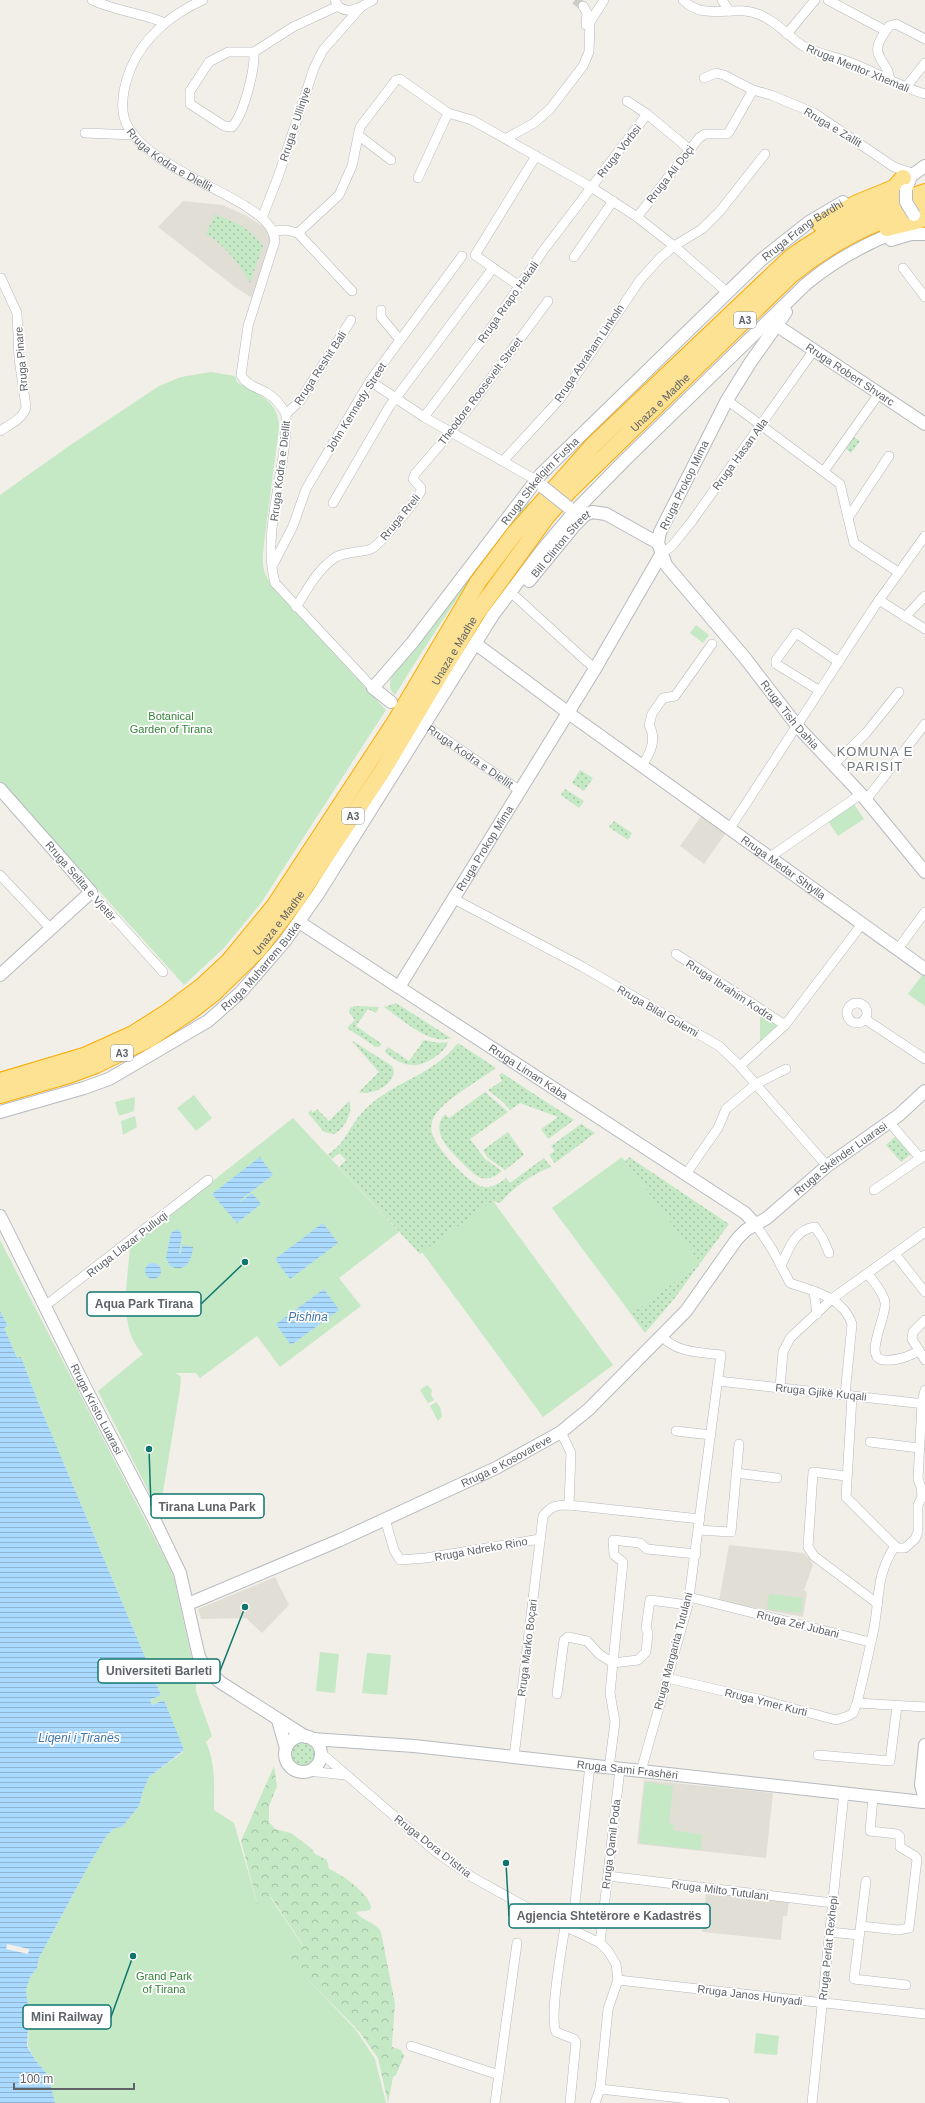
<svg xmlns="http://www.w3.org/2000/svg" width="925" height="2103" viewBox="0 0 925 2103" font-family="Helvetica,sans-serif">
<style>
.education{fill:#e1ded6}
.grass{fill:url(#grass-dots)}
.forest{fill:url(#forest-crowns)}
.green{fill:#c5e8c5}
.water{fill:url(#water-rules)}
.pier{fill:#f1efe8}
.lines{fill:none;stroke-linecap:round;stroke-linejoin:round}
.street-tunnel{stroke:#ccccc8;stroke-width:9;stroke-dasharray:9 4.5;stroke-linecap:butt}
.street-casing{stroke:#b5b8bc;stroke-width:10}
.secondary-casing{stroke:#b6babf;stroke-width:14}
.highway-casing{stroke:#f9ab00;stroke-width:18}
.street{stroke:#fff;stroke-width:9}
.secondary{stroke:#fff;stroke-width:12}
.highway{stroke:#fde293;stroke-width:16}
.secondary-bridge-casing{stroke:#b6babf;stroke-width:14;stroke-linecap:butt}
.secondary-bridge{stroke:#fff;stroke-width:12}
.labels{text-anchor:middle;stroke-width:3.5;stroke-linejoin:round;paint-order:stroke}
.shield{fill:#fff;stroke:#8f9295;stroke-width:1}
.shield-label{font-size:10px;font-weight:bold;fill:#5f6368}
.street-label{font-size:11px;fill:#5f6368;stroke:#fff}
.park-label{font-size:11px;fill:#348238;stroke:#fff}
.water-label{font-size:12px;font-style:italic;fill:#4174aa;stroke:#fff}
.quarter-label{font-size:13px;letter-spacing:1px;fill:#70757a;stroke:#fff}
.leader{fill:none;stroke:#0f766e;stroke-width:1.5}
.callout-dot{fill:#0f766e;stroke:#fff;stroke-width:1.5}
.callout{fill:#fff;stroke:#0f766e;stroke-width:1.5}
.callout-label{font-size:12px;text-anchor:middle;font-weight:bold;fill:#5f6368}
</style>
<defs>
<pattern id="grass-dots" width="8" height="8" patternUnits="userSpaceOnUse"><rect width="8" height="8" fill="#c5e8c5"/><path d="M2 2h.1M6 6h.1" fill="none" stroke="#a3c0a4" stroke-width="1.8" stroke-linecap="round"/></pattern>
<pattern id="forest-crowns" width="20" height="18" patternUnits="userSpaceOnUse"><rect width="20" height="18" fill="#c5e8c5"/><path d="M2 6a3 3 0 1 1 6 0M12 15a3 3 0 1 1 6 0" fill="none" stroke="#a3c0a4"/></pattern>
<pattern id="water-rules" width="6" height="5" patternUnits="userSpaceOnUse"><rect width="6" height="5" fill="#aadaff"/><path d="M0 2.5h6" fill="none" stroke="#8eb4d2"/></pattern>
</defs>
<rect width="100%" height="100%" fill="#f1efe8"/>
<path class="education" d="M183,201L223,205L245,215L267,229L271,238L270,245L252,298L235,287L158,227Z
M702,815L726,833L704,864L680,846Z
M729,1545L804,1553L810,1559L813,1565L804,1590L807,1592L803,1617L719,1601Z
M275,1577L289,1605L262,1633L246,1618L201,1619L198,1609Z
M644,1780L773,1793L766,1858L637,1844Z
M706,1892L789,1901L787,1916H783L781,1940L702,1932Z"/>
<path class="grass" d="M215,214C233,222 251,228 263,246L250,283C239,263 226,246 206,234Z
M852,436L860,441L851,453L844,447Z
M580,770L593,778L584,791L572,783Z
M565,789L584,801L579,808L561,795Z
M614,821L632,833L628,840L609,827Z
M396,1003L451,1038C430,1046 402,1019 384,1007Z
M354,1006L379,1007L376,1013L368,1009L356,1026L382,1044L379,1047H376L347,1028L355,1020L349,1012L350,1008Z
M351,1040L392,1066C401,1081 372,1097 359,1092L379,1072Z
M424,1040L439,1043L448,1042C446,1048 441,1053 436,1056C418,1070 402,1067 385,1052L388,1047L409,1061Z
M458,1043L496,1068C481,1079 443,1101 435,1115C432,1120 430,1127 432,1133C435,1147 469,1185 484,1187C492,1188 500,1183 506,1178L510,1183L544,1158L551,1167C531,1175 514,1187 500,1203L493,1201L420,1254L339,1167L346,1160L339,1153L332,1159L328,1155C332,1151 338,1147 341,1143C351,1129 357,1115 371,1104C399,1080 434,1074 458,1043Z
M502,1073L574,1120L548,1139L541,1129L558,1117L520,1103L510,1110L503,1102L488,1090L502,1081L499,1075Z
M485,1092L508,1112L470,1139L485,1159L502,1171C492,1179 483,1182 473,1173C459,1158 426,1135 445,1114L449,1118Z
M349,1101C354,1111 344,1130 334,1134L324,1132L308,1113L311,1110L313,1113L317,1109L329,1121Z
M581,1124L595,1133L555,1163L549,1155L555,1151L551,1146Z
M508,1132L524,1155L505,1170L488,1158L483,1150Z
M896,1136L911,1154L901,1162L886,1145Z
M629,1157L729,1224L674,1299L645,1333L631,1314L700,1263L625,1161Z
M291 1754a12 12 0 1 1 24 0a12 12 0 1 1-24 0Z"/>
<path class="forest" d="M274,1766L277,1786L269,1806V1822L275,1829L291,1833L311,1848L315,1854L327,1860L329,1869C341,1874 369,1893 371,1907L370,1910L356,1912C363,1922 375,1921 381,1932L395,2004L392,2044V2047L401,2050L404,2056L396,2075L393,2077L388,2103L378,2058L358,2030L286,1958L303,1945L271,1897L258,1906L241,1841Z"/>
<path class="green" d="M211,372L235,376L237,382C258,395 279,400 279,428L264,543C262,566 261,573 277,591L386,710L261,903L224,948L184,985L0,781V495L69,446L159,386L181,377Z
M527,501L530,503C479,562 436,629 395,695C388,689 389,683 393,674Z
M696,625L709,635L703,643L690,633Z
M854,804L864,819L838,836L828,821Z
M923,974L925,976V1006L908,994Z
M760,1015L777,1026L760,1042Z
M194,1095L212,1118L196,1131L177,1108Z
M135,1097L134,1111L119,1116L115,1102Z
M135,1116L137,1127L123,1135L121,1121Z
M293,1118L399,1232L339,1278L361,1306L280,1367L257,1336L200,1378L196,1373H176L181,1377L180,1389L162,1498H152L98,1391L143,1354C117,1328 128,1279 130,1246Z
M622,1157L700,1263L631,1314L552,1208Z
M493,1201L613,1365L543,1417L422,1252Z
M0,1240L169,1566L174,1579L196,1677V1691L212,1736L206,1742C216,1764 214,1786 214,1810L234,1823L258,1906L270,1897L303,1946L287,1958L356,2030L375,2059L386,2103H55L48,2075L36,2061L28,2046L29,2014L26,1990L30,1977L37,1968L39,1958L90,1863L107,1835L115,1828L122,1827L139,1806L143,1791L149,1777L183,1752L164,1700L152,1705L150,1700L161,1695L38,1402L21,1357L16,1359L4,1328L8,1326L0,1311Z
M427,1385L432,1390L431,1395L434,1400L428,1403L420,1390Z
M436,1402L440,1407L442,1416L438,1421L430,1406Z
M769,1594L803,1598L801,1613L767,1609Z
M320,1652L339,1654L335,1693L316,1691Z
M367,1653L391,1655L387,1695L362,1693Z
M645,1782L673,1786L669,1824L674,1825L673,1830L702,1835L701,1850L639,1843Z
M756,2033L779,2036L777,2055L754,2053Z"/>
<path class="water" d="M260,1157L273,1175L239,1201L240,1202L252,1193L261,1204L237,1223L212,1194Z
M323,1223L338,1243L290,1279L275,1259Z
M178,1229L182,1235L179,1254L181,1253L182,1245L193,1247C192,1260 185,1274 170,1266L166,1258L171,1233Z
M145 1271a8 8 0 1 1 16 0a8 8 0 1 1-16 0Z
M324,1289L339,1310L291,1345L276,1324Z
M0,1311L8,1326L4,1328L17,1358L21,1357L38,1402L161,1695L150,1700L152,1705L164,1700L184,1750L149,1777L143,1791L139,1806L122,1827L115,1828L107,1835L90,1863L39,1958L37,1968L30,1977L26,1990L29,2014L27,2046L36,2061L48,2075L55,2103H0Z"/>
<path class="pier" d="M7,1944L29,1949L28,1954L6,1949Z"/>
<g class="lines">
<path class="street-tunnel" d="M575,0L583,6"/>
<g class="street-casing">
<g id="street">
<path d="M92,0C115,11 142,13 165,23"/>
<path id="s1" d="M203,0C172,14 143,37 130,70C124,86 119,106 126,123C143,160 213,185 247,207C260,216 273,224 275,241L248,326L241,375C247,386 257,387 267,393C276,398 281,405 286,414C288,468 261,530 275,583L373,688"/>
<path d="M335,0L338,6C349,16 362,6 373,0"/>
<path d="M683,0C705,22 733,4 758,14C775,20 788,36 803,46C817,54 834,56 849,62C875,72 899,86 925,94"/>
<path d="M722,0L729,11"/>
<path d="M828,0L886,31"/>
<path d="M583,6L587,13L586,25"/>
<path d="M787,34L815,0"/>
<path d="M254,52C255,70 244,114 232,127L224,126L190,104V91L209,62L228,52H254L293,27L338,6"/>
<path d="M704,78L716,73L724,75L753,90L771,95L814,113L894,167L912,173"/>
<path d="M889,79C891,67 875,59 878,46C879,40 885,32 889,26L896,24L925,39"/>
<path d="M906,87L925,63"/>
<path d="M627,101L647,114L689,149"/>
<path d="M85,133L134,135"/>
<path d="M358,135L391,160"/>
<path d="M507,138L534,123L550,109L583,66L589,52L590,22L604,0"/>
<path d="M418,178L448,113"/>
<path d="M637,217L699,138L705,134H727L729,132L753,90"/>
<path d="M262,218L278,177L314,68L323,50L361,7"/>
<path d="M274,231L286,230L298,233L339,195L352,166L360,127L396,80L400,79L448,113L472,120L591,187L637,217L674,246L728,293"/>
<path d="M298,233L352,291"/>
<path d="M574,257L613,201"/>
<path d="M903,268L925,297"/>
<path d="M519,286L475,255L536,156"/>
<path d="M381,310V317L400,340"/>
<path d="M370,381L424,417L536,480"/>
<path d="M727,400L840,484L854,543L898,572"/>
<path d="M286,414L300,401L351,320"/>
<path d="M424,417L486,335L543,251L647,114"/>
<path d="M0,431C9,425 24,418 26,407L19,358L17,313L1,278"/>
<path d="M503,461L560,399L640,280L660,258L674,246L702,229L720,211L765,154"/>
<path d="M824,471L878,395"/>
<path d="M333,503L389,407L493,268"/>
<path d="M848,518L889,456"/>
<path d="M662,553L672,546L692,521L814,350"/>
<path d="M274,563L293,526L306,489L370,381L462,256"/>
<path d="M516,597L595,669"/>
<path d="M879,600L925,629"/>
<path d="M296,607C307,590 318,568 336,557C347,551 360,553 371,549C380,545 416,501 421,491V488L413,479L415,474L451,432L548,301"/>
<path d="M905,617L925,596"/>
<path d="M820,691L776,664V660L796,633L839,662"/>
<path id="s2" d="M425,725L519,790"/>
<path d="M642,765C651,753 657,739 649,725L652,714L663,698L675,696L712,644"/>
<path d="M833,765L866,733L899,692"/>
<path d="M866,800L925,724"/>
<path d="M730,828L875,606L925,536"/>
<path d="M770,857L861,794"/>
<path d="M0,875L51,929"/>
<path d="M91,892L163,972"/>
<path d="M454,899L583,967L719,1046L740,1066L827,1166"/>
<path d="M898,949L925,912"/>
<path d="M676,954L785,1025"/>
<circle cx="857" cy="1013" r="10"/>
<path d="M865,1019L925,1059"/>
<path d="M740,1066L785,1025L862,924"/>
<path d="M890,1123L919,1157"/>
<path d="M686,1174L718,1128L726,1109L756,1084L786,1069"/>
<path d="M874,1190L925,1155"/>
<path d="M756,1225L772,1249L790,1283C815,1292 842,1296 852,1324L845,1395"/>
<path d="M895,1254L925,1292"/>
<path d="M781,1266C788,1250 795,1229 815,1227L823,1239L829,1253"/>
<path d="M868,1274C874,1282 883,1292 885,1302C888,1314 862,1359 884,1360C897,1361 907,1357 919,1351"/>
<path d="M814,1291L817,1314"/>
<path d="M45,1306L208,1180"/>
<path d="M925,1320L913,1332L912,1339L925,1360"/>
<path d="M718,1381L925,1404"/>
<path d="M780,1387L783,1352L790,1338L833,1298L925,1232"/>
<path d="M852,1396L846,1497L895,1546L898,1548H905L915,1539L918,1532V1505L922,1497L921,1487L918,1479L922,1403L925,1390"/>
<path d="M676,1431L711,1435"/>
<path d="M561,1432L571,1453L569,1505"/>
<path d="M870,1442L919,1448"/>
<path d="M736,1473L777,1478"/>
<path d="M846,1476L813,1472L808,1547L814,1556L878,1604"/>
<path d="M385,1519L394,1550L400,1560L426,1558L540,1539"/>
<path d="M698,1530L731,1532L739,1444"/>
<path d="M689,1597L870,1642"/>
<path d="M667,1678L762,1700L836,1720L848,1716L853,1713L857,1703C863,1678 869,1653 874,1628C880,1595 876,1575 895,1546"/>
<path d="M557,1694L564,1640L568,1637L587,1641L599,1654L613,1663L638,1660L646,1652L648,1633L646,1628L650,1600L688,1605"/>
<path d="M857,1703L925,1707"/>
<path d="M321,1753L436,1852L472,1877L528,1908L600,1943L608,1951L616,1964L618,1980L608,2009L600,2089L595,2103"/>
<path d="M818,1755L890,1761L897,1706"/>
<path d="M514,1757L543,1516C551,1506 556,1505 569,1505L700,1519"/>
<path d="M609,1768L615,1722L610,1693L623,1562L614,1555L613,1540L640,1543L647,1549L696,1554"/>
<path d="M308,1771L345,1775"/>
<path d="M641,1771L688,1605L721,1355C700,1352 676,1353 662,1336"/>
<path d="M608,1876L833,1903"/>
<path d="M866,1881L854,1979L906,1985"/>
<path d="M565,1926C562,1947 549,2016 556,2032L574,2039L576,2042L570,2103"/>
<path d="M861,1926L898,1930L909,1928L917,1859L915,1856L900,1847V1837L897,1834L870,1831L873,1797"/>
<path d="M572,1930L590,1765"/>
<path d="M830,1932L859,1935"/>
<path d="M600,1943L620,1769"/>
<path d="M618,1980L925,2014"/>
<path d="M411,2046L499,2075"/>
<path d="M600,2089L725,2103"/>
<path d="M495,2103L517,1943"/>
<path d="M812,2103L844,1793"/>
</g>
</g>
<g class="secondary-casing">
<g id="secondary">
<path d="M906,190L911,176L925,166"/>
<path d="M891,240L911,234H925"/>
<path id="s3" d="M786,312L750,363L727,400L660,532L658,543L666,565L745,658L798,727L861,794L925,872"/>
<path id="s4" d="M776,325L925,424"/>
<path id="s5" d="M529,581L575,525L585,515L592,512L606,514L658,543"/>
<path id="s6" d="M476,644L574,717L925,969"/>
<path id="s7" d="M391,702L373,688L412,643L541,474L761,260L809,222L843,202"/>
<path d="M0,789L91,892L0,975"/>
<path id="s8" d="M299,922L745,1213L756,1225"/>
<path id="s9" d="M399,987L595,669L662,553"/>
<path id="s10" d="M0,1112L84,1088L109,1079L208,1021L241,992L285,941L318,894L493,615L542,550L574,512L625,460L806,284C835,260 866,243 901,230"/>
<path id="s11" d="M0,1216L86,1389L154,1519L180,1573L199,1657L208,1671L220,1682L306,1737"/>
<path id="s12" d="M188,1604L340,1540L496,1468L561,1432L589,1409L686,1311L737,1239L746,1230L767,1218L827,1166L899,1115L925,1091"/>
<path d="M278,1720L286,1748"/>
<circle cx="303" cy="1754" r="18"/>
<path id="s13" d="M312,1739L414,1746L923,1802"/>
<path d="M924,1796L921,1785L925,1745"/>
</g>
</g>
<g class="highway-casing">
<g id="highway">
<path d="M820,224L857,203L894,188L903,178"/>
<path d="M887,228L920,220"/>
<path d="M0,1081L84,1056L133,1034L169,1011L201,987L229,961L275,905L395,722L478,582L514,534L593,445L790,258C833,226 874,209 925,192"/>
<path id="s14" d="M0,1095L69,1075L96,1065L149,1039L191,1011L213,994L258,950L295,902L383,770L476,614L547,516L570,490L791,275C834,240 873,222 925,205"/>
</g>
</g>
<use href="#street" class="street"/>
<use href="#secondary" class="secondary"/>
<use href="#highway" class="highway"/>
<g class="secondary-bridge-casing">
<path id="secondary-bridge" d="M906,190V202L914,215
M543,487L568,507"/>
</g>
<use href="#secondary-bridge" class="secondary-bridge"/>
</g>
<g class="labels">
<g class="shield">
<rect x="734" y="312" width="22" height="16" rx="3"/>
<rect x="342" y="808" width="22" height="16" rx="3"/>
<rect x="111" y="1045" width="22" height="16" rx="3"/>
</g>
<g class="shield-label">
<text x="745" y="324">A3</text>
<text x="353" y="820">A3</text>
<text x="122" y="1057">A3</text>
</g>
<g class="street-label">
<text transform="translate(858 68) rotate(22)" y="4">Rruga Mentor Xhemali</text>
<text transform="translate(295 124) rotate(-72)" y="4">Rruga e Ullinjve</text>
<text transform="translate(833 127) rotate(31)" y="4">Rruga e Zallit</text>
<text transform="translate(619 151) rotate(-52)" y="4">Rruga Vorbsi</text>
<text dy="4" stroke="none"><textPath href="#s1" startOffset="216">Rruga Kodra e Diellit</textPath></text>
<text transform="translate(670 174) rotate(-52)" y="4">Rruga Ali Doçi</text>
<text dy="4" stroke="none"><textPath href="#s7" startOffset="653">Rruga Frang Bardhi</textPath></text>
<text transform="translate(508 302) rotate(-55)" y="4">Rruga Rrapo Hekali</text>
<text transform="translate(589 353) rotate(-56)" y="4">Rruga Abraham Linkoln</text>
<text transform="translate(21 359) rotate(-95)" y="4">Rruga Pinare</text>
<text transform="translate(320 368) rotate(-57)" y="4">Rruga Reshit Bali</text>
<text dy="4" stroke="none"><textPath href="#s4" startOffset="89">Rruga Robert Shvarc</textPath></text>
<text transform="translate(480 391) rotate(-53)" y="4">Theodore Roosevelt Street</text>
<text dy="4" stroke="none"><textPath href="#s14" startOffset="983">Unaza e Madhe</textPath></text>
<text transform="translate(356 407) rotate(-58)" y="4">John Kennedy Street</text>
<text transform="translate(740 454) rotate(-54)" y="4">Rruga Hasan Alla</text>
<text transform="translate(280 471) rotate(-83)" y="4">Rruga Kodra e Diellit</text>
<text dy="4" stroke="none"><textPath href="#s7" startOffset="289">Rruga Shkelqim Fusha</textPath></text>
<text transform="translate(684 485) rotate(-64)" y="4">Rruga Prokop Mima</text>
<text transform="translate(400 517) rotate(-51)" y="4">Rruga Rreli</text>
<text dy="4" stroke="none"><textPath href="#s5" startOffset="49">Bill Clinton Street</textPath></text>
<text dy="4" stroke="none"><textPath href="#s14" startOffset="659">Unaza e Madhe</textPath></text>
<text dy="4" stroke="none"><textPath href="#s3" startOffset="483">Rruga Tish Dahia</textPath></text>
<text dy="4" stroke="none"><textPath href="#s2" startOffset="55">Rruga Kodra e Diellit</textPath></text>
<text dy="4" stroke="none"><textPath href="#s9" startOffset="163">Rruga Prokop Mima</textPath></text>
<text dy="4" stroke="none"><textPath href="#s6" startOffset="380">Rruga Medar Shtylla</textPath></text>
<text transform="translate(81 881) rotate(49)" y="4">Rruga Selita e Vjetër</text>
<text dy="4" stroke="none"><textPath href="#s14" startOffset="335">Unaza e Madhe</textPath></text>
<text dy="4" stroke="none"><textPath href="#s10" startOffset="305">Rruga Muharrem Butka</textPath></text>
<text transform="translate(730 990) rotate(33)" y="4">Rruga Ibrahim Kodra</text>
<text transform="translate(658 1011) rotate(30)" y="4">Rruga Bilal Golemi</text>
<text dy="4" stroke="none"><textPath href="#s8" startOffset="274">Rruga Liman Kaba</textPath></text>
<text dy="4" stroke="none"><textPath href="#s12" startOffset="805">Rruga Skënder Luarasi</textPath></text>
<text transform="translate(127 1244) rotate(-38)" y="4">Rruga Llazar Pulluqi</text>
<text transform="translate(821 1392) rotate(6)" y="4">Rruga Gjikë Kuqali</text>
<text dy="4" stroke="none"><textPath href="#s11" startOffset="216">Rruga Kristo Luarasi</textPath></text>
<text dy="4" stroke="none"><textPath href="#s12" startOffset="349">Rruga e Kosovareve</textPath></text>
<text transform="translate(481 1549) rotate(-10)" y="4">Rruga Ndreko Rino</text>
<text transform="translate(798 1624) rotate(14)" y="4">Rruga Zef Jubani</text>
<text transform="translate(527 1648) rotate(-83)" y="4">Rruga Marko Boçari</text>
<text transform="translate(673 1651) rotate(-75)" y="4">Rruga Margarita Tutulani</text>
<text transform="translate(766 1702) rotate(14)" y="4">Rruga Ymer Kurti</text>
<text dy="4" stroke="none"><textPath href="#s13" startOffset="317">Rruga Sami Frashëri</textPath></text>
<text transform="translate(611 1844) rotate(-83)" y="4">Rruga Qamil Poda</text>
<text transform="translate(433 1846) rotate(38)" y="4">Rruga Dora D'Istria</text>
<text transform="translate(720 1890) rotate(7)" y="4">Rruga Milto Tutulani</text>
<text transform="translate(828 1948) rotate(-84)" y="4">Rruga Perlat Rexhepi</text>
<text transform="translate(750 1995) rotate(7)" y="4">Rruga Janos Hunyadi</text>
</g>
<g class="park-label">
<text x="171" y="720">Botanical<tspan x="171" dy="13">Garden of Tirana</tspan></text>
<text x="164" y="1980">Grand Park<tspan x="164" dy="13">of Tirana</tspan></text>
</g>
<g class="water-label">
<text x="308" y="1321">Pishina</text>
<text x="79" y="1742">Liqeni i Tiranës</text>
</g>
<g class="quarter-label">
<text x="875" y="756">KOMUNA E<tspan x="875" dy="15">PARISIT</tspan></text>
</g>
</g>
<path class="leader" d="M245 1262L201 1304M149 1449L151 1506M245 1607L220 1671M506 1863L509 1916M133 1956L111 2017"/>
<g class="callout-dot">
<circle cx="245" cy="1262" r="4"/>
<circle cx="149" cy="1449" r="4"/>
<circle cx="245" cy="1607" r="4"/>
<circle cx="506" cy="1863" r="4"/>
<circle cx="133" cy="1956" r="4"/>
</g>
<g class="callout">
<rect x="87" y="1292" width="114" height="24" rx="4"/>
<rect x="151" y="1494" width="113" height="24" rx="4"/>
<rect x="98" y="1659" width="122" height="24" rx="4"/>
<rect x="509" y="1904" width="201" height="24" rx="4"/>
<rect x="23" y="2005" width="88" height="24" rx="4"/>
</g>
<g class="callout-label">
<text x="144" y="1308">Aqua Park Tirana</text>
<text x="207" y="1511">Tirana Luna Park</text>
<text x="159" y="1675">Universiteti Barleti</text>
<text x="609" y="1920">Agjencia Shtetërore e Kadastrës</text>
<text x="67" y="2021">Mini Railway</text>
</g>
<path d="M14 2083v6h120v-6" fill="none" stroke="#5f6368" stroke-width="2"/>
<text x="20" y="2083" font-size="12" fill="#5f6368" stroke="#ffffff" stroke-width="3" paint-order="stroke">100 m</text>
</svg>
